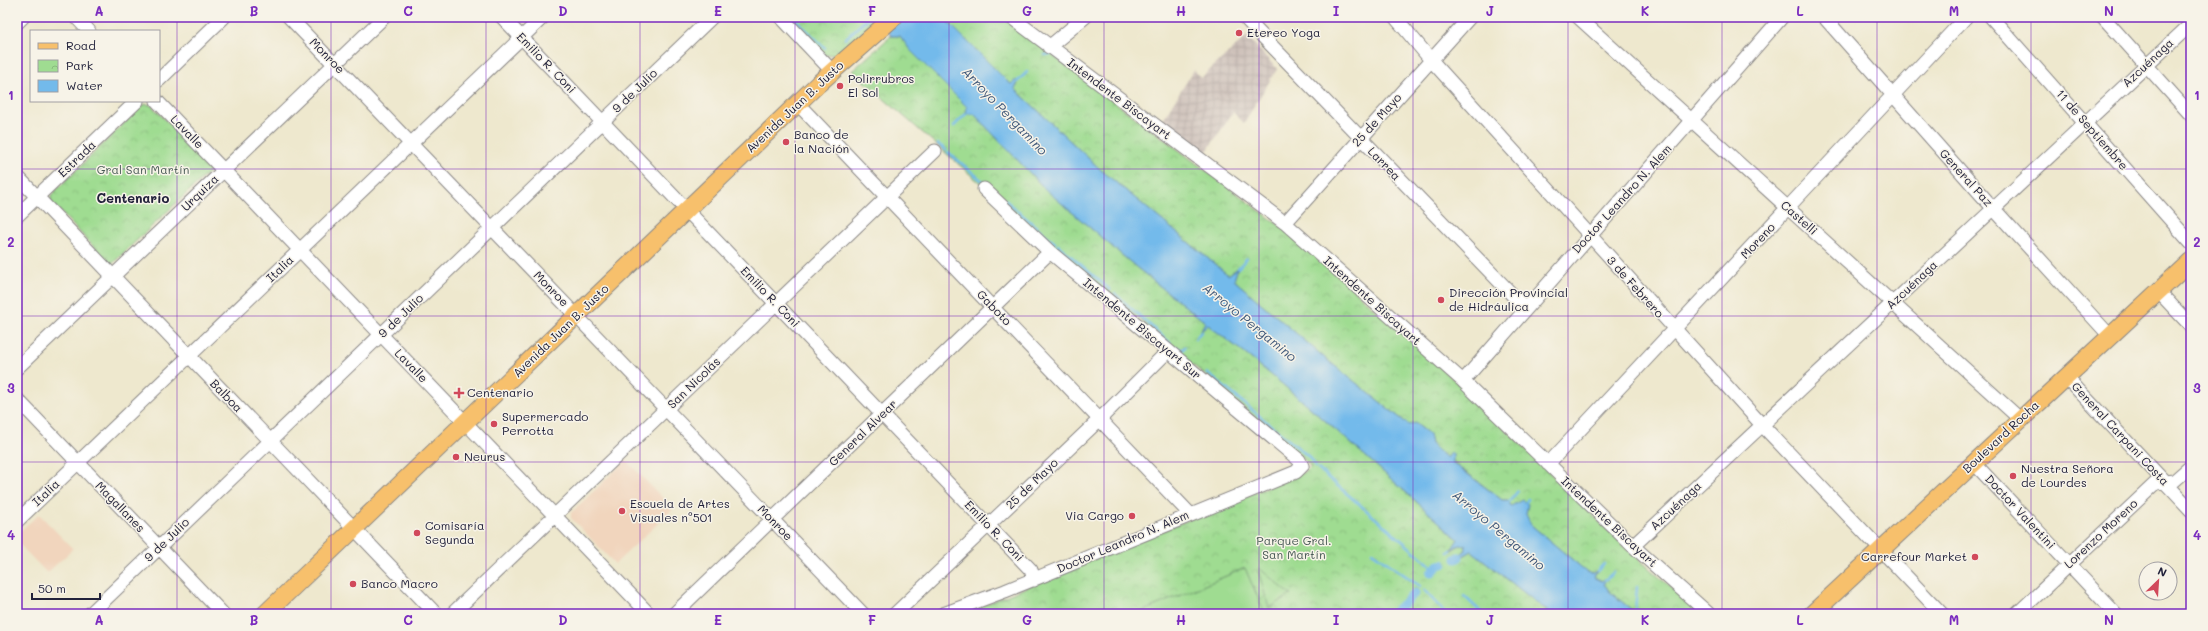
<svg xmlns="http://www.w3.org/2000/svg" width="2208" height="631" viewBox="0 0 2208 631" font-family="Mali,sans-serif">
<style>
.built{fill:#f1d5bd}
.industrial{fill:url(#industrial-grid)}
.park{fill:url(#park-crowns);stroke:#607f66}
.pitch{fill:#9fdc91;stroke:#607f66}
.water{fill:#73baeb;stroke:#4a6e93}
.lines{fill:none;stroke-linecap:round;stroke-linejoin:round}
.stream{stroke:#73baeb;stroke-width:2.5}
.canal{stroke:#73baeb;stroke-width:9}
.minor-casing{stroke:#888584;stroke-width:15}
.major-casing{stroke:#888584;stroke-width:19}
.minor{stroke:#fff;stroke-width:13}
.major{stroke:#f7c06c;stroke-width:17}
.grid{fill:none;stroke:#7b2cbf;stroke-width:1;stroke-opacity:0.55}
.poi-dot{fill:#d1495b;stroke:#f7f3e8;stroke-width:1.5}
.labels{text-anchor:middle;stroke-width:3;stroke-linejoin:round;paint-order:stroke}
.poi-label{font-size:12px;fill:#22223b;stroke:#f7f3e8;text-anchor:start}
.street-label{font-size:12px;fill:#22223b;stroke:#f7f3e8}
.park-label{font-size:12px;fill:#485a55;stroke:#f7f3e8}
.water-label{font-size:13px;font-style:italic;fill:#3e5779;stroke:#f7f3e8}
.neighbourhood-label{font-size:13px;font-weight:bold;fill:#22223b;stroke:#f7f3e8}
.neatline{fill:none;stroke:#7b2cbf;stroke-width:1.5}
.grid-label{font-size:13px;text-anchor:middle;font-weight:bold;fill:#7b2cbf}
</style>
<defs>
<pattern id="industrial-grid" width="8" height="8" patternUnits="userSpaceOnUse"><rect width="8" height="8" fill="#cec1ba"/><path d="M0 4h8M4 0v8" fill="none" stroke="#b1a6a1"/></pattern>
<pattern id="park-crowns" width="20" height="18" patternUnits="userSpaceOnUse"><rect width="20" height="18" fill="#9fdc91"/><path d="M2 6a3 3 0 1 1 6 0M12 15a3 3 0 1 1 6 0" fill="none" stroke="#89bc7e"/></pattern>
</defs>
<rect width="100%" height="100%" fill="#f7f3e8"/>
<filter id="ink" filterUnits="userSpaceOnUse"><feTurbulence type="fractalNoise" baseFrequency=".025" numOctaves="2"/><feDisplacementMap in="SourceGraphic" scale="8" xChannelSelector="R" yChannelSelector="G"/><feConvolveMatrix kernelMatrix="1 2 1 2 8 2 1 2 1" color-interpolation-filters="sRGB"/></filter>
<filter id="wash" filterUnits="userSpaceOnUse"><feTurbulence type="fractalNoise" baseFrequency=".012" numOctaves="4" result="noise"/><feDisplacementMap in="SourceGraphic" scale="16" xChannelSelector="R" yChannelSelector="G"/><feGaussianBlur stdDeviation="0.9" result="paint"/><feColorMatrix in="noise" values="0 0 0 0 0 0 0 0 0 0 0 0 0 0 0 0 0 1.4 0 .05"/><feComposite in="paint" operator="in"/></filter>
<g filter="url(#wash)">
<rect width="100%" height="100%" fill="#eee8ce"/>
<path class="built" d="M626,460L673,509L615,564L571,518V513Z
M39,514L73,549L47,573L17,542V534Z"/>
<path class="industrial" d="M1247,36L1277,69L1244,123L1233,112L1203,157L1160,124L1194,70L1201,78Z"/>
<path class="park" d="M787,17H876C863,30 845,57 824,55Z
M943,17H1004L1053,56L1292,235L1474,398V403L1485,414H1490L1625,547L1701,614H1637L1611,593L1604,584L1605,579L1602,581L1594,577L1597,571L1591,574L1587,572L1531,525L1526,514L1527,506H1511L1508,500H1502L1453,462L1452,456L1447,458L1431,444L1429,434L1415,423L1409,425L1326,359L1234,280L1238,268L1228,275L1101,170L1015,89L1016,81L1011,84L1007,81Z
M891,36H900L917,57L968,107L967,111L974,114L1046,190L1136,267L1205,322L1200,332L1208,325C1296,391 1376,466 1458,539L1452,551L1460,544L1465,545L1467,548L1459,556L1460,558L1472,551L1551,614H962L1307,471L1311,467L1303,458L1050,244L852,71Z
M146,104L151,105L209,165V172L112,264L108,262L51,202V195L142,106Z"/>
<path class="pitch" d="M1245,568L1265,614H1136Z
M1259,568L1291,595L1269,608L1258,570Z"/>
<path class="water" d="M881,17H943L1007,81L1011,84L1016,80L1018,83L1015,89L1101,170L1228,275L1238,268L1234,280L1326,359L1409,425L1415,423L1429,434L1431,444L1447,458L1451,453L1453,454V463L1502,500H1508L1511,506L1522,500L1528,504L1526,514L1531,525L1587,572L1591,574L1597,571L1594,577L1602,581L1605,579L1604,584L1611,593L1637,614H1551L1472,551L1459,558L1458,556L1466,550L1465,545L1460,544L1451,550L1458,539C1376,466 1296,391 1208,325L1200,332L1205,322L1136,267L1046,190L974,114H966L967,107L910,50L900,36H891Z"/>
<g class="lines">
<path class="stream" d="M793,17L825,48
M845,39L869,17
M1045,55L1050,54
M1017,82L1027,72
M954,126L966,114
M938,144L946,150
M948,152L986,184
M1005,200L1055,243
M1058,245L1110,290
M1238,268L1247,258
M1115,294L1170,343
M1195,339L1201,332
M1175,347L1182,350L1185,347
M1207,373L1308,456L1316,467
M1318,469L1435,569
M1509,502L1518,491
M1526,502L1528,499
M1372,552L1420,586
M1449,552L1451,550
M1439,565L1441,562
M1597,571L1604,564
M1605,580L1614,572
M1424,590L1446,614
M1464,596L1483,614
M1635,612L1637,587"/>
<path class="canal" d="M1456,559L1459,557
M1431,573L1439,565L1443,564
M1392,614L1415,593"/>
</g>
</g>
<g filter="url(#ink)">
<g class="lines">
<g class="minor-casing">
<path id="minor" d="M76,17L89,31
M289,17L863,614
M502,17L1031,570L1034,580
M781,17L832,71
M1011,17L1285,223L1463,381L1633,546L1709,614
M1244,17L1526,309
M1395,17L1431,60L1762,425L1942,614
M1578,17L2020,419
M1824,17L1993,208L2110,336
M1991,17L2191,243
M2103,17L2191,115
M17,23L23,17
M1049,47L1085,17
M159,80L224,17
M157,101L649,614
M798,104L1190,514
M17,176L436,614
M17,216L137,101
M1285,223L1470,17
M2158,291L2191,326
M17,368L384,17
M2066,377L2191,510
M1463,381L1782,17
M17,399L223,614
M1974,463L2116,614
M1548,464L1966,17
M17,521L543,17
M1633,546L2191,24
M90,614L712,17
M452,614L935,151
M674,614L1050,252
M895,614L1100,419L1168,351
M943,614L1005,591L1296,472L1302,466L1299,460L1050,252L984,189
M2017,614L2156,483L2174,481L2191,466"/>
</g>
<g class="major-casing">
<path id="major" d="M265,614L818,84L894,17
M1812,614L2191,261"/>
</g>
<use href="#minor" class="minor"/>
<use href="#major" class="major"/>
</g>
</g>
<path class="grid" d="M177,17V614M331,17V614M486,17V614M640,17V614M795,17V614M949,17V614M1104,17V614M1259,17V614M1413,17V614M1568,17V614M1722,17V614M1877,17V614M2031,17V614M17,169H2191M17,316H2191M17,462H2191"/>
<g class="poi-dot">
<circle cx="1239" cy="33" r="4"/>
<circle cx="840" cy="86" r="4"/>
<circle cx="786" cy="142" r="4"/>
<circle cx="1441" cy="300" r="4"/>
<path d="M457 387h4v4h4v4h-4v4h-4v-4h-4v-4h4z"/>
<circle cx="494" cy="424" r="4"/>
<circle cx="456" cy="457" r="4"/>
<circle cx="2013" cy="476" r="4"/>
<circle cx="622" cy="511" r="4"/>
<circle cx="1132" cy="516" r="4"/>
<circle cx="417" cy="533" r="4"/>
<circle cx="1975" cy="557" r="4"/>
<circle cx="353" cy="584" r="4"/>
</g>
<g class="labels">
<g class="poi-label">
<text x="1247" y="37">Etereo Yoga</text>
<text x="848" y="83">Polirrubros<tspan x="848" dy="14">El Sol</tspan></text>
<text x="794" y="139">Banco de<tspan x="794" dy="14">la Nación</tspan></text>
<text x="1449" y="297">Dirección Provincial<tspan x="1449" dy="14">de Hidráulica</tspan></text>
<text x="467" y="397">Centenario</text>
<text x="502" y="421">Supermercado<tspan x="502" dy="14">Perrotta</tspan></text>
<text x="464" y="461">Neurus</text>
<text x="2021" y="473">Nuestra Señora<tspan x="2021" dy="14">de Lourdes</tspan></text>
<text x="630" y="508">Escuela de Artes<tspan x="630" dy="14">Visuales n°501</tspan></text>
<text x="1124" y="520" text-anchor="end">Via Cargo</text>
<text x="425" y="530">Comisaría<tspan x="425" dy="14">Segunda</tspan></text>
<text x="1967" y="561" text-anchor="end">Carrefour Market</text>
<text x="361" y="588">Banco Macro</text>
</g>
<g class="street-label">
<text transform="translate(327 56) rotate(46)" y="4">Monroe</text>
<text transform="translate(546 63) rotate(46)" y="4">Emilio R. Coni</text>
<text transform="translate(2148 63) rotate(-43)" y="4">Azcuénaga</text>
<text transform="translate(635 91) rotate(-44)" y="4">9 de Julio</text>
<text transform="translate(1119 99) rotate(37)" y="4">Intendente Biscayart</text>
<text transform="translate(795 107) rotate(-43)" y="4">Avenida Juan B. Justo</text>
<text transform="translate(1377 120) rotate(-48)" y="4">25 de Mayo</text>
<text transform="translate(2092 130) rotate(49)" y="4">11 de Septiembre</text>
<text transform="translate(187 132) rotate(46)" y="4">Lavalle</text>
<text transform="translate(77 159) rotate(-44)" y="4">Estrada</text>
<text transform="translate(1384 164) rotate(46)" y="4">Larrea</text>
<text transform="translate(1966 178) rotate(48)" y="4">General Paz</text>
<text transform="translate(200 193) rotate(-44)" y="4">Urquiza</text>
<text transform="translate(1622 199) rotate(-48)" y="4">Doctor Leandro N. Alem</text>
<text transform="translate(1799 218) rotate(42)" y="4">Castelli</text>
<text transform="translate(1758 241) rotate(-47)" y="4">Moreno</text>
<text transform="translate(280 269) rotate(-44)" y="4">Italia</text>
<text transform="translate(1912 285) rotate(-43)" y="4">Azcuénaga</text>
<text transform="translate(1635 287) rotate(48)" y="4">3 de Febrero</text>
<text transform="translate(551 289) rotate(46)" y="4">Monroe</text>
<text transform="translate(770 297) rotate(46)" y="4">Emilio R. Coni</text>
<text transform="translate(1372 301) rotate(42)" y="4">Intendente Biscayart</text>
<text transform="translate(994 308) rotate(46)" y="4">Gaboto</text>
<text transform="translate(401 316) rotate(-44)" y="4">9 de Julio</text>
<text transform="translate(1142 329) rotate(40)" y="4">Intendente Biscayart Sur</text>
<text transform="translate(561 331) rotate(-44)" y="4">Avenida Juan B. Justo</text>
<text transform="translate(411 366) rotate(46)" y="4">Lavalle</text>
<text transform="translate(694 383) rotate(-44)" y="4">San Nicolás</text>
<text transform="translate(226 396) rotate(46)" y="4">Balboa</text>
<text transform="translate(863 433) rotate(-44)" y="4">General Alvear</text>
<text transform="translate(2120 434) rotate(47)" y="4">General Carpani Costa</text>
<text transform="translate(2001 437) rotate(-43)" y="4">Boulevard Rocha</text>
<text transform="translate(1032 484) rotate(-44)" y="4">25 de Mayo</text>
<text transform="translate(46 493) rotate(-44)" y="4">Italia</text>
<text transform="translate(1676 506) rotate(-43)" y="4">Azcuénaga</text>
<text transform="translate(120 507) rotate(46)" y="4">Magallanes</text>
<text transform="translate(2020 512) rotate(47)" y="4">Doctor Valentini</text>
<text transform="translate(1609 522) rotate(43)" y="4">Intendente Biscayart</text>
<text transform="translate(775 523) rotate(46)" y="4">Monroe</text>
<text transform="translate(994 531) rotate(46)" y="4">Emilio R. Coni</text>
<text transform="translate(2101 534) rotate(-43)" y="4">Lorenzo Moreno</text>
<text transform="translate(167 540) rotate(-44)" y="4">9 de Julio</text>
<text transform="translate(1123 542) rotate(-23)" y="4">Doctor Leandro N. Alem</text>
</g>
<g class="park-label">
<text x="143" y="174">Gral San Martín</text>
<text x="1294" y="545">Parque Gral.<tspan x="1294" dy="14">San Martín</tspan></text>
</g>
<g class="water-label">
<text transform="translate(1005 111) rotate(46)" y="5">Arroyo Pergamino</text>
<text transform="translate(1250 322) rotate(39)" y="5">Arroyo Pergamino</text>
<text transform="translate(1499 530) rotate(40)" y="5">Arroyo Pergamino</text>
</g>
<g class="neighbourhood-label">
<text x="133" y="203">Centenario</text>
</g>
</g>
<rect width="2208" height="631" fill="none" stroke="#f7f3e8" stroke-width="44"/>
<rect x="30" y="30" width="130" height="72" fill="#f7f3e8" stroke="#a29fa3"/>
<rect x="38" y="43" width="20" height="6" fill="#f7c06c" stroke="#a29fa3"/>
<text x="66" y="50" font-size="12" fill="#22223b">Road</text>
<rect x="38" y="60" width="20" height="12" fill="url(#park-crowns)" stroke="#a29fa3"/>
<text x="66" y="70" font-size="12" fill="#22223b">Park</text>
<rect x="38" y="80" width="20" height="12" fill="#73baeb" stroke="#a29fa3"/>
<text x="66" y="90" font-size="12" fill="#22223b">Water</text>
<g transform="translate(2158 581) rotate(25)"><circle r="19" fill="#f7f3e8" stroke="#a29fa3"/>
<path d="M0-3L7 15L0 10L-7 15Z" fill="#d1495b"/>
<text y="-6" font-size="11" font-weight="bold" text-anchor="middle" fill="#22223b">N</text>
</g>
<path d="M32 593v6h68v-6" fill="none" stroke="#22223b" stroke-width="2"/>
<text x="38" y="593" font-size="12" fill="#22223b" stroke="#f7f3e8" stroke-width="3" paint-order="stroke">50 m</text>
<rect x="22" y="22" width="2164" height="587" class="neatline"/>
<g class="grid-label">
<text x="99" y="16">A</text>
<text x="254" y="16">B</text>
<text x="408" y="16">C</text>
<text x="563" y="16">D</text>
<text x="718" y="16">E</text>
<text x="872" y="16">F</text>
<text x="1027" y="16">G</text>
<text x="1181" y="16">H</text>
<text x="1336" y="16">I</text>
<text x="1490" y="16">J</text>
<text x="1645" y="16">K</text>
<text x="1800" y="16">L</text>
<text x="1954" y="16">M</text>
<text x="2109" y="16">N</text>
<text x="11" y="100">1</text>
<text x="2197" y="100">1</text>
<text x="11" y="247">2</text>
<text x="2197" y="247">2</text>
<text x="11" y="393">3</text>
<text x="2197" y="393">3</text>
<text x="11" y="540">4</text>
<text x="2197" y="540">4</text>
<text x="99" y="625">A</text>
<text x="254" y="625">B</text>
<text x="408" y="625">C</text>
<text x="563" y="625">D</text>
<text x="718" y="625">E</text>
<text x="872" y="625">F</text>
<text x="1027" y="625">G</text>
<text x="1181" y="625">H</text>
<text x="1336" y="625">I</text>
<text x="1490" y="625">J</text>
<text x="1645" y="625">K</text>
<text x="1800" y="625">L</text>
<text x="1954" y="625">M</text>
<text x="2109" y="625">N</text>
</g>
</svg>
